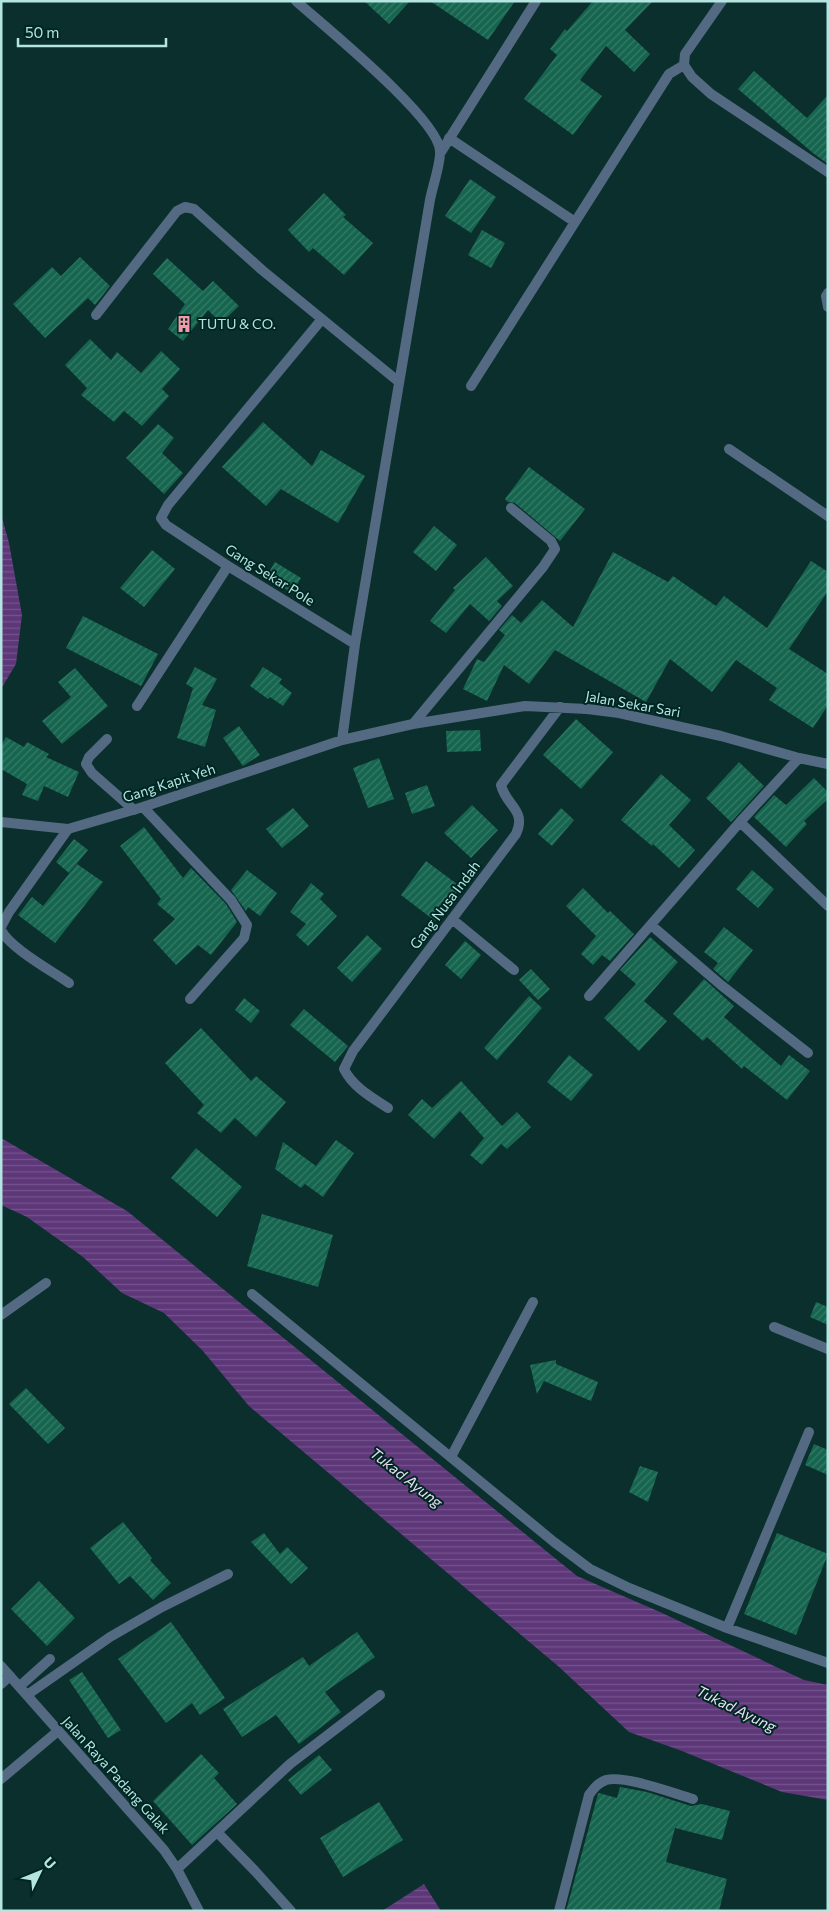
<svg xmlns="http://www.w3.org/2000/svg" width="829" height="1912" viewBox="0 0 829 1912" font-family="Commissioner,sans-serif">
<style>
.water{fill:url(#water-rules)}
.building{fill:url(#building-hatch)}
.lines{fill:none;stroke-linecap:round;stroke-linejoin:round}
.lane{stroke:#536a82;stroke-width:10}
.street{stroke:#536a82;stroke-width:10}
.labels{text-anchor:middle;stroke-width:4;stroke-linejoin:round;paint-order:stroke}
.poi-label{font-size:14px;fill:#b4e5e1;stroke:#002623;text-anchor:start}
.street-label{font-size:14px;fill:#b4e5e1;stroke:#002623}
.water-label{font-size:15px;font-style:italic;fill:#e8def1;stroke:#002623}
</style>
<defs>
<pattern id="water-rules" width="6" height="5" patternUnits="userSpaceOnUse" patternTransform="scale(1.25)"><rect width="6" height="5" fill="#5e3779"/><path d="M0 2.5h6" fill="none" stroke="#73548c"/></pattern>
<pattern id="building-hatch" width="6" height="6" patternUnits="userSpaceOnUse" patternTransform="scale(1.25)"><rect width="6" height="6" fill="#16654f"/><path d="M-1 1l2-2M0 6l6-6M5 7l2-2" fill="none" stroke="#367b68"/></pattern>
</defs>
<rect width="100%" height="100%" fill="#0a2f2d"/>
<path class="water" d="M1,514L9,543L22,615L16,664L1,689Z
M1,1138L127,1211L577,1576L660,1612L804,1680L828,1685V1800L782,1792L682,1751L629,1732L558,1666L249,1406L202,1350L164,1313L122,1293L83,1257L27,1217L1,1205Z
M424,1884L441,1911H382Z"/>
<path class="building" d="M364,1H410L389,24Z
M430,1H515L488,40Z
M593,1H653L625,30L650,54L634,72L606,46L580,80L602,96L573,135L524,99L557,55L550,49L565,29L567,31Z
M754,71L807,118L828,95V164L813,153L738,89Z
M470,179L496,197L471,233L445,216Z
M324,193L346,215L343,217L373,243L344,275L313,248L309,252L288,230Z
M482,230L505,243L491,268L468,255Z
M80,257L110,286L95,305L88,298L45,338L13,304L52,267L61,276Z
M167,258L203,291L213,281L239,306L221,323L208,310L183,341L168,329L185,304L153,274Z
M90,339L111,360L117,352L141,373L161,351L180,369L162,389L169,396L142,426L124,411L114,422L81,395L87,388L65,365Z
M263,422L312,466L321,450L365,476L338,523L281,489L266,506L222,467Z
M158,424L174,438L162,453L183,473L164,494L126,458Z
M529,467L585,509L560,541L515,503L508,502L505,499Z
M434,526L457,545L436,571L413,552Z
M152,550L175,569L144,607L120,588Z
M613,552L668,582L673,576L716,606L724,596L767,628L811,561L828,572V591L789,649L828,674V705L813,728L769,700L777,688L736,660L712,692L670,659L646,702L555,650L529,684L504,665L487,701L463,689L477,659L484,662L505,635L499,630L512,615L521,623L542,600L573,627Z
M486,557L513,586L497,601L502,606L489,621L470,604L446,633L430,621L455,590L453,588Z
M275,562L301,578L292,593L266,577Z
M83,616L158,654L141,686L66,648Z
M195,667L217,679L202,705L216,710L205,747L177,738L193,688L186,684Z
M263,667L282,679L279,683L292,693L283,706L270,697L268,699L250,686Z
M75,668L108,706L62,744L42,721L71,697L58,682Z
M576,719L613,752L581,789L543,755Z
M239,726L260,755L243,766L223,738Z
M480,730L481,751L447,752L446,731Z
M6,737L24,747L27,742L49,754L46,757L79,772L68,797L44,786L38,801L22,795L27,784L1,769V746Z
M379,758L394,799L368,808L353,768Z
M739,762L764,786L731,822L706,798Z
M661,774L691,800L669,825L695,850L679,868L653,844L652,846L621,820Z
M814,778L828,792V799L804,821L807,824L786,847L754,817L774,795L786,805Z
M427,785L435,806L412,814L405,793Z
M472,805L498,830L471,858L444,833Z
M293,808L309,826L282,848L266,829Z
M561,808L574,820L552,846L538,834Z
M144,827L183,878L191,868L226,904L237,922L211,955L198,945L176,965L153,940L175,919L157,904L161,899L120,846Z
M74,839L88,850L69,873L56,862Z
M426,861L461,887L435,921L401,895Z
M77,864L103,882L55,943L18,915L32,897L43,906Z
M247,870L277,893L260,916L248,907L246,911L231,890Z
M752,870L774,889L758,908L736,889Z
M311,883L324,894L320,899L337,916L308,946L296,935L306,924L290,912Z
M583,888L608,913L610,911L634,934L610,961L602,955L593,965L581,954L596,936L566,906Z
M724,927L753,950L728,982L713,969L718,963L704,952Z
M367,935L382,949L352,982L337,968Z
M650,937L678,962L644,1001L667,1021L639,1051L604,1018L636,984L620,970Z
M465,941L481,955L461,979L445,965Z
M531,969L550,989L538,1000L519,980Z
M704,979L734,1006L724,1017L781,1066L789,1055L810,1071L787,1100L744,1066L742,1069L707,1037L703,1041L673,1014Z
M529,996L542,1008L497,1060L484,1048Z
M244,998L260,1011L251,1023L235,1010Z
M304,1009L348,1046L335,1062L290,1025Z
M201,1028L251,1081L256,1076L286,1102L256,1137L235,1118L221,1133L197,1113L204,1105L165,1063Z
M569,1055L593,1075L571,1101L547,1082Z
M461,1081L502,1126L517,1112L531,1127L507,1149L501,1144L482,1165L470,1155L484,1138L460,1111L434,1139L408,1115L422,1099L432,1108Z
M336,1140L354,1153L323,1197L305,1184L301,1188L275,1169L283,1142L316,1166Z
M196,1148L242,1187L217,1217L171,1178Z
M262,1214L333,1235L318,1287L247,1266Z
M816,1302L828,1307V1325L810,1317Z
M556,1360V1364L598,1382L591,1401L544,1381L537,1394L530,1365Z
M26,1388L65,1428L48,1444L9,1404Z
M814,1444L828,1450V1475L805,1465Z
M640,1466L658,1472L648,1502L629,1492Z
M123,1522L152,1558L150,1560L171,1583L153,1600L130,1576L119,1584L90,1548Z
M264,1533L280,1554L287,1547L308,1568L291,1584L251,1542Z
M777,1533L828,1554L796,1635L744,1614Z
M39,1581L75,1618L47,1646L11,1609Z
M171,1622L225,1698L200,1715L192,1703L166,1723L118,1659Z
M357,1632L375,1657L325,1692L341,1712L299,1744L276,1715L242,1737L223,1709L303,1657L309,1666Z
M82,1672L121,1730L108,1738L69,1680Z
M201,1754L219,1773L214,1778L237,1804L192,1845L153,1801Z
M319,1755L332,1770L301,1795L288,1780Z
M620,1787L647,1792L691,1806L702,1804L730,1811L722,1840L675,1828L666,1862L727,1879L719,1911H566L598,1794L599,1793L617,1798Z
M379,1802L403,1840L343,1877L320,1838Z"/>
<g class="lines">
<path class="lane" d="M1,1315L46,1283
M451,1457L533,1302
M1,1684L10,1676
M20,1686L50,1659
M1,1779L58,1731
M218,1833L255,1871L291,1911"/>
<path class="street" d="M296,1C324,26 439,119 440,151C441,163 432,188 430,200L355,644L342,740
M722,1L685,54L684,65L692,77L711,94L828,172
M449,138L575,222
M441,152L536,1
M828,293L826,296L828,307
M96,315L177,211L185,207L194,209L262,270L399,382
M322,319L168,505L161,518L166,525L228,566L355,644
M471,386L669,74L684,65
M729,449L828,516
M137,706L228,566
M413,724L543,567L555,549L551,541L511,508
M107,739L89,757L86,764L92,773L134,810
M143,807L231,900L247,925L244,938L190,999
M1,822L68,829L143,807L342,740L413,724L525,706L587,709L619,713L721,736L799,758L828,764
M740,822L828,906
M452,919L514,970
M651,925L721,985L808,1053
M1,927L9,912L68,829
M1,930C10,948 52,971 69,983
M589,996L740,822L799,758
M388,1108C371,1097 353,1087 344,1069L353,1051L516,834C527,810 506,806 501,785L560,707
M252,1294L554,1542L590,1569L629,1588L727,1628L828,1663
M774,1327L828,1349
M727,1628L809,1432
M1,1666L164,1850L177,1869L199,1911
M27,1695L110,1637L162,1607L228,1574
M177,1869L290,1764L380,1695
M559,1911L589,1795C594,1788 598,1783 606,1780C625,1775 672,1793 693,1799"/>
</g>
<defs>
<g id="building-bare" transform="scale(1.35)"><path d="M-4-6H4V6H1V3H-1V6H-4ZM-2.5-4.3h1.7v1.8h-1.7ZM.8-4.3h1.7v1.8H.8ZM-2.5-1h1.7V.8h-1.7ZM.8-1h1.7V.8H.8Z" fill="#f39aa8" stroke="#002623" stroke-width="2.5" paint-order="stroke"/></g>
</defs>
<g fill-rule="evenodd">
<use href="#building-bare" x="184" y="324"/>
</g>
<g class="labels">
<g class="poi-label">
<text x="198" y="329">TUTU &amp; CO.</text>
</g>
<g class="street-label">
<text transform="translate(270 575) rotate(32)" y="5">Gang Sekar Pole</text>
<text transform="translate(633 704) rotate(10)" y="5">Jalan Sekar Sari</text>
<text transform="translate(169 783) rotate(-18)" y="5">Gang Kapit Yeh</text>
<text transform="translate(445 905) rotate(-53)" y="5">Gang Nusa Indah</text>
<text transform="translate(116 1775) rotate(48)" y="5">Jalan Raya Padang Galak</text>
</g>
<g class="water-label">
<text transform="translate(406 1478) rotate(38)" y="5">Tukad Ayung</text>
<text transform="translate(736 1709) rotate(26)" y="5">Tukad Ayung</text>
</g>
</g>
<rect width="829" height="1912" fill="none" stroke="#b4e5e1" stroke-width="5"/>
<g transform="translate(40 1872) rotate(47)" stroke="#002623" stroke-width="4" paint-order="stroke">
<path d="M0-4L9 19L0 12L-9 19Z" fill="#b4e5e1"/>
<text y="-8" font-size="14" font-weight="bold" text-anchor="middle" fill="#b4e5e1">U</text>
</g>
<path d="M18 38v8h148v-8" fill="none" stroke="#b4e5e1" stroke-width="2.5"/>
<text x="25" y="38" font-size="15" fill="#b4e5e1" stroke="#002623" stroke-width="4" paint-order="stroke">50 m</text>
</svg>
